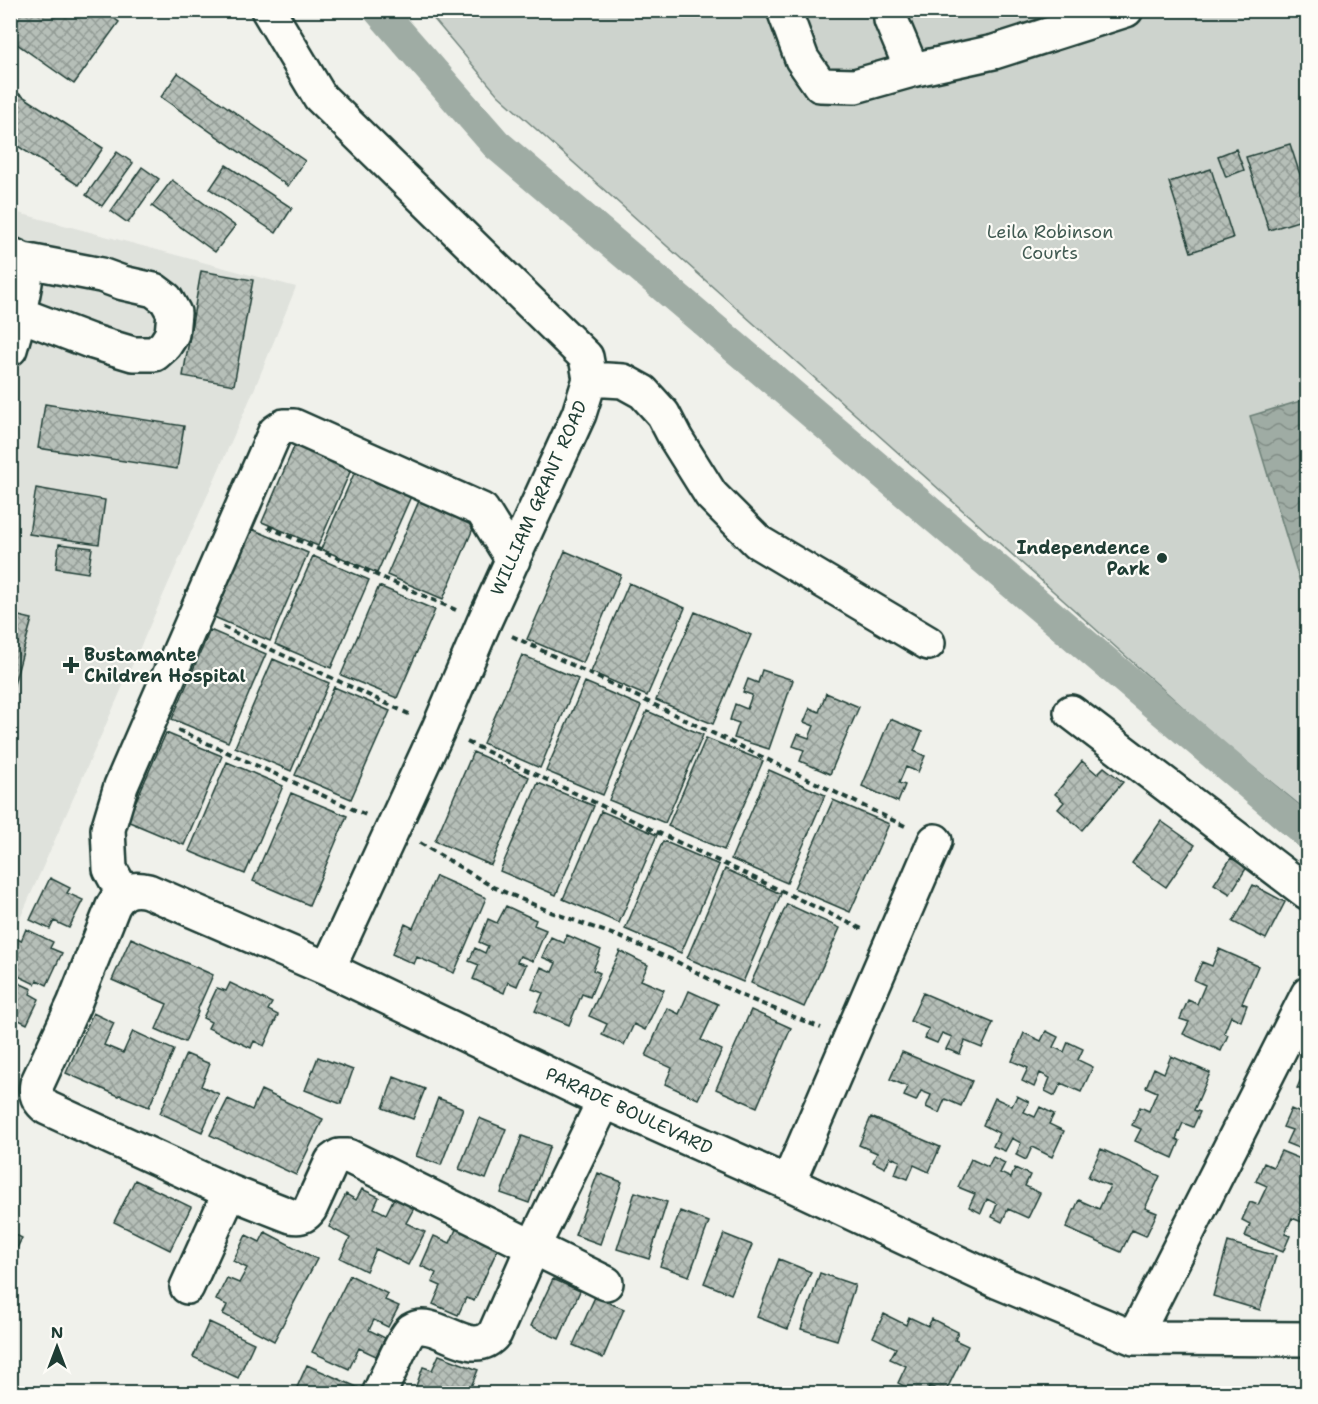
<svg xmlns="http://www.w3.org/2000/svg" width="1318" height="1404" viewBox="0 0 1318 1404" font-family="'Shantell Sans',sans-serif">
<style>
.built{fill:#dfe2dc}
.green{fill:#cdd3cd;stroke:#768880;stroke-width:1.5}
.water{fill:url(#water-waves);stroke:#6c8077;stroke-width:1.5}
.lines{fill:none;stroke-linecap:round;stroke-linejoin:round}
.canal{stroke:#9faca4;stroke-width:32}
.building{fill:url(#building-cross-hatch);stroke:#1f3d34;stroke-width:1.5}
.minor-casing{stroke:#1f3d34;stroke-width:38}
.path{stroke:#1f3d34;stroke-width:4;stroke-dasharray:6 4.5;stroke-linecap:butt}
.minor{stroke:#fdfcf7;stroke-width:33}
.poi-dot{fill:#1f3d34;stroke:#fdfcf7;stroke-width:2}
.labels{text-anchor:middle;stroke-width:4.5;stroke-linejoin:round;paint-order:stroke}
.park-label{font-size:18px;fill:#425b53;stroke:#fdfcf7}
.street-label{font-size:18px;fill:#1f3d34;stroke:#fdfcf7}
.poi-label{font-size:18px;font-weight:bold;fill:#1f3d34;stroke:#fdfcf7;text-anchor:end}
</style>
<defs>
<pattern id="water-waves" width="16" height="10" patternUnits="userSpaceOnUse" patternTransform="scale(1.5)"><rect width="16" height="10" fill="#9faca4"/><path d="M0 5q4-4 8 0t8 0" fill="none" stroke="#818d86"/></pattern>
<pattern id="building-cross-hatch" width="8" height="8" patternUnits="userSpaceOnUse" patternTransform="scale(1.5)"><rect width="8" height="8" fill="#b6bfb8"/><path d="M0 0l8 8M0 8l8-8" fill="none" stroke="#939c96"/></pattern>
</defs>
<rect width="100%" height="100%" fill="#f0f1eb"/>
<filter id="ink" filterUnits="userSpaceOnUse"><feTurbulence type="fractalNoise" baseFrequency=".0167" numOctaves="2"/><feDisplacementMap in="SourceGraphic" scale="12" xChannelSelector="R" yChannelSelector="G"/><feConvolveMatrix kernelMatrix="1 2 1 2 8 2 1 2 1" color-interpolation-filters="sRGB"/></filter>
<g filter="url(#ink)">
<path class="built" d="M11,211L296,287L254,390L11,939Z"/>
<path class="green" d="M427,11H1307V811L1223,743L498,95Z"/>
<path class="water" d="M1307,399H1308L1307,605L1250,416Z"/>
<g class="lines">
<path class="canal" d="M379,10L496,144L1308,834"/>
</g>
<path class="building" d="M10,10H103L119,22L74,84L10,39Z
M178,73L305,161L288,186L161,97Z
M10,88L103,148L78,185L10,141Z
M1290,144L1308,199V218L1269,230L1246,157Z
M1236,149L1244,170L1226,177L1218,156Z
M117,152L133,163L102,206L86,195Z
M226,165L292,208L276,233L210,189Z
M142,167L159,179L128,223L111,211Z
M1211,169L1233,238L1191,252L1169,182Z
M172,180L235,226L215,252L152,206Z
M201,271L253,280L234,385L183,376Z
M45,404L184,426L177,469L38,448Z
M300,433L356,458L318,546L262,522Z
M360,460L416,485L377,573L321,549Z
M425,487L481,510L443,599L387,575Z
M36,488L105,500L99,544L29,534Z
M252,529L308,553L270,641L214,617Z
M59,544L92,548L88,573L56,568Z
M565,551L621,575L583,663L527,639Z
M313,556L369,580L331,668L275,644Z
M629,583L685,608L647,696L591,672Z
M379,586L435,610L397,698L341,675Z
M695,612L751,635L713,724L656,700Z
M10,614L32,619L10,699Z
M210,630L266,654L228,742L172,719Z
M522,655L578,679L540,768L483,743Z
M273,659L329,683L291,771L235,747Z
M762,670L793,680L769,749L734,738L739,723L730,720L735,704L747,709L752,695L743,692L748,679L758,683Z
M585,682L641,706L603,795L546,771Z
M334,687L390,711L351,799L295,775Z
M826,693L859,707L830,774L800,761L804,750L793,746L798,734L809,738L814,726L804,722L810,708L819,712Z
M647,711L703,735L665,823L609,800Z
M890,719L922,732L914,751L925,756L918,772L906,767L899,783L905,785L898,802L862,786Z
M166,733L222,756L184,845L127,821Z
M706,738L763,761L724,850L668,826Z
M473,752L529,777L491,865L435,841Z
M1082,761L1097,774L1104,767L1123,782L1082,830L1058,809L1064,802L1055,794Z
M227,762L283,786L245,874L189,851Z
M769,770L825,795L787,883L731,859Z
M538,783L594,806L556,895L500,871Z
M291,793L347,816L309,905L253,881Z
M833,800L889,824L850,912L794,888Z
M601,811L657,835L619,923L563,899Z
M1161,821L1195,845L1166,887L1132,863Z
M663,841L719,865L681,953L625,929Z
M1231,858L1247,867L1230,894L1214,884Z
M725,869L781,894L743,982L687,958Z
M436,876L486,898L454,973L417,957L414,964L392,954L405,924L413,928Z
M50,878L70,888L67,893L83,900L69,928L54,921L50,929L30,920Z
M1253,885L1285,902L1266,939L1233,922Z
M787,904L840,928L804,1007L751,983Z
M506,906L536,920L534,925L546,930L533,961L520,956L517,962L526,965L517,986L508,982L504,993L473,979L479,965L469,961L475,948L485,953L488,946L479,942L488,919L497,923Z
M26,929L53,942L50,948L62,953L47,985L37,980L35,984L10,972V946L14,937L21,941Z
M567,935L601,950L593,970L600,973L590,997L582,994L569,1025L535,1011L543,993L532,989L541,967L552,972L556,963L542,957L551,937L564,943Z
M131,938L213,975L197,1011L198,1012L185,1042L156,1029L167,1004L112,980Z
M1219,949L1258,966L1242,1003L1247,1005L1241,1021L1231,1016L1224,1033L1228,1035L1221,1051L1183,1034L1189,1022L1180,1019L1188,1000L1197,1004L1205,985L1194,980L1202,962L1212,966Z
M620,951L648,965L641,980L664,990L645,1030L634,1024L624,1045L602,1035L607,1024L589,1016Z
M10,979L32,989L30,994L39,999L27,1024L17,1019L13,1027L10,1026Z
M230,983L272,1003L268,1010L278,1015L264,1046L254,1041L251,1048L208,1028L211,1022L203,1018L217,988L226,991Z
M689,991L718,1004L701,1040L722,1050L698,1099L665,1084L672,1068L646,1056L667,1008L679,1014Z
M923,993L993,1023L982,1048L965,1041L960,1054L946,1049L952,1037L942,1033L937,1043L925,1038L929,1029L910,1021Z
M751,1010L791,1028L757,1107L716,1089Z
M93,1013L114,1023L104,1045L123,1053L133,1031L174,1050L149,1107L120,1095L119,1096L66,1073Z
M1046,1031L1058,1037L1053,1047L1064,1052L1068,1042L1083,1049L1078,1060L1093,1067L1081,1092L1061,1083L1055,1096L1045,1091L1050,1078L1040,1073L1034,1087L1022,1081L1028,1068L1012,1061L1024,1033L1041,1041Z
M902,1052L972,1081L961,1106L945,1099L939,1113L926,1107L931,1095L921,1091L916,1101L904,1096L908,1087L890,1079Z
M186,1054L210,1064L201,1086L219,1094L202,1132L160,1113Z
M1171,1056L1210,1073L1194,1110L1200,1112L1193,1127L1183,1123L1176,1139L1180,1141L1173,1158L1135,1141L1141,1129L1132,1125L1140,1107L1149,1111L1157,1092L1146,1087L1154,1068L1164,1073Z
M318,1057L353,1070L341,1104L305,1090Z
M1305,1070L1308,1071V1093L1297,1088Z
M394,1077L425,1089L413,1119L383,1108Z
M261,1090L323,1119L296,1175L210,1135L228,1099L252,1110Z
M1308,1095V1152L1286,1143L1292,1130L1283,1127L1291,1109L1300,1113Z
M1017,1096L1029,1102L1024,1112L1035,1117L1040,1107L1054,1114L1049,1124L1064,1131L1052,1157L1032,1147L1026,1160L1016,1155L1021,1143L1012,1138L1005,1151L993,1146L999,1133L983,1125L995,1098L1012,1106Z
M438,1098L463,1108L441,1165L416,1156Z
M871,1117L940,1147L929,1172L914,1165L908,1179L895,1174L900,1161L890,1157L885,1168L873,1162L877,1153L859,1145Z
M479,1118L506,1129L486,1179L459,1169Z
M522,1136L550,1146L529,1203L501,1193Z
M1101,1149L1160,1176L1145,1208L1157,1213L1146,1236L1132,1230L1121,1252L1066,1228L1079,1200L1099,1209L1110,1186L1088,1177Z
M1281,1151L1308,1162V1196L1304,1204L1308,1206V1211L1302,1222L1292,1218L1285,1234L1290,1236L1283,1252L1245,1236L1250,1224L1242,1220L1250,1202L1258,1205L1267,1186L1256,1181L1264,1163L1273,1167Z
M993,1157L1005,1163L1000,1173L1011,1178L1015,1168L1030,1175L1025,1186L1040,1193L1028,1218L1008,1209L1002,1222L992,1217L997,1204L987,1199L981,1213L969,1207L975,1194L958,1187L971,1159L988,1167Z
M598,1173L622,1182L600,1244L575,1235Z
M135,1180L191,1207L170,1250L114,1222Z
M362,1189L379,1197L374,1208L386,1214L395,1196L415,1206L406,1223L425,1232L408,1265L376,1249L366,1271L340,1258L350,1238L329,1227L346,1194L356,1200Z
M635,1192L667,1202L649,1259L617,1249Z
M680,1211L709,1222L689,1276L660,1266Z
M457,1227L499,1246L474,1301L466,1298L458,1315L433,1304L441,1286L432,1282L436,1273L421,1266L434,1236L450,1243Z
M10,1232L22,1238L10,1262Z
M265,1232L317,1259L274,1341L223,1314L227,1305L216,1300L227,1278L239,1283L247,1268L233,1261L246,1235L260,1242Z
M724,1234L752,1245L731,1294L704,1283Z
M1228,1242L1276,1256L1260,1310L1213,1296Z
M779,1259L811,1272L788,1329L757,1317Z
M820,1273L855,1285L837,1340L801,1329Z
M350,1275L388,1294L385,1300L399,1306L388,1327L374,1320L369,1330L385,1338L376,1356L359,1348L349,1369L312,1352Z
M553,1279L580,1291L559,1339L531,1326Z
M595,1297L624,1309L603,1358L573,1345Z
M884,1314L906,1325L909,1317L928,1326L932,1319L958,1332L955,1340L968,1346L945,1393L929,1386L926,1394H919L898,1383L906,1366L890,1359L896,1348L873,1337Z
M209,1322L254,1343L238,1378L193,1357Z
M439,1355L478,1370L468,1394H413L423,1367L432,1370Z
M307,1365L359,1388L357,1394H294Z"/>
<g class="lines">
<g class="minor-casing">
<path id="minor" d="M268,10L320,97L586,357L590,379L579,414L484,622L439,728L328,969
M784,10L802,59L820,85L855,86L912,70L994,52L1126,10
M891,10V20L912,70
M10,254L23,260L25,283L16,328L10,349
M19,314L90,341L133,354H155L165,345L172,334L174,313L166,299L154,290L123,283L101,275L23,260
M590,379L623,381L643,392L663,414L676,439L711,495L758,542L928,643
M1071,712L1308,893
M123,893L110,869L108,829L121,786L275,432L284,426H294L482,510L513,560
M788,1183L935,841
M606,1283L348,1156H339L332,1161L310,1209C305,1216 299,1218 291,1216L230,1192L47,1108C38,1101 35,1094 37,1084L74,1004L113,906C121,891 132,887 148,891L328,969L604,1101L788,1183L999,1282L1134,1338L1308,1339
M187,1287L230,1192
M1134,1338L1308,994
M379,1394C385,1382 404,1336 412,1330C435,1315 472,1363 495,1333L533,1247L604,1101"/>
</g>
<path class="path" d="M268,527L456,610
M223,627L411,715
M512,636L907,827
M178,730L366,815
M467,742L864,930
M420,843L493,887L551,912L620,937L675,961L738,994L821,1028"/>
<use href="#minor" class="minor"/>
</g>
</g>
<g class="poi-dot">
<circle cx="1162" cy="558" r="6"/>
<path d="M68 656h6v6h6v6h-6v6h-6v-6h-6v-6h6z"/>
</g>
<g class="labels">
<g class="park-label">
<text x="1050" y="238">Leila Robinson<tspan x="1050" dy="21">Courts</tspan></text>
</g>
<g class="street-label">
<text transform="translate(539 498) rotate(-66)" y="6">WILLIAM GRANT ROAD</text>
<text transform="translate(629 1111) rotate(25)" y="6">PARADE BOULEVARD</text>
</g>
<g class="poi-label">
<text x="1150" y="554">Independence<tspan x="1150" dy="21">Park</tspan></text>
<text x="84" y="661" text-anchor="start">Bustamante<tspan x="84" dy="21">Children Hospital</tspan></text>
</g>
</g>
<rect width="1318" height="1404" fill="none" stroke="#fdfcf7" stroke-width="36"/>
<rect x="18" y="18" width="1282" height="1368" fill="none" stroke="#1f3d34" stroke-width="2" filter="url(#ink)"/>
<g transform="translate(57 1347)" stroke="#fdfcf7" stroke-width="4.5" paint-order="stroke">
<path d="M0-4.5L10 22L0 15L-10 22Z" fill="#1f3d34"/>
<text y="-9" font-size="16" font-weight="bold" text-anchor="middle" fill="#1f3d34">N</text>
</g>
</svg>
